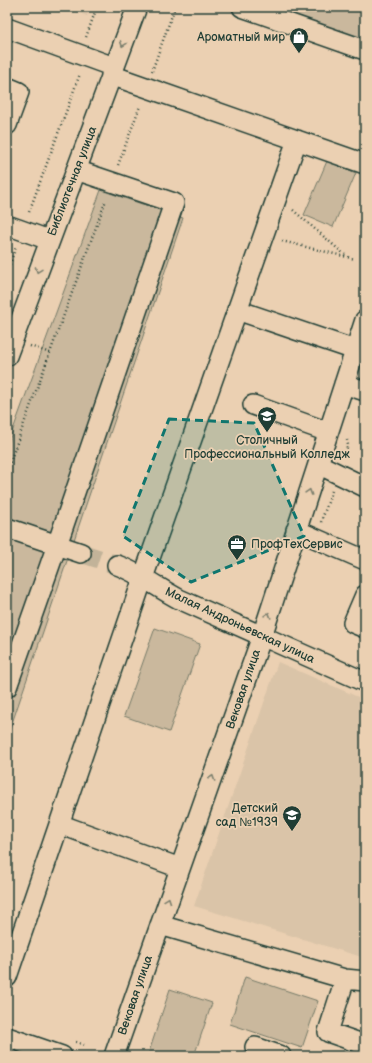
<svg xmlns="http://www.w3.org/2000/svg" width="372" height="1063" viewBox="0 0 372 1063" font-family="'Balsamiq Sans',sans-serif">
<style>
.built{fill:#dac4a8}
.green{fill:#cab89d;stroke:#747a68}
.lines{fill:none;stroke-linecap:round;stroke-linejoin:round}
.minor-tunnel{stroke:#c2b399;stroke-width:19;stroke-dasharray:19 10;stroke-linecap:butt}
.minor-casing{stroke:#1f3d34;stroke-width:22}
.path{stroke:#1f3d34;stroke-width:2.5;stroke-dasharray:1 3;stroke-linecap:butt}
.minor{stroke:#ebd0b2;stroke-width:19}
.tram{stroke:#1f3d34;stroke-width:1}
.oneway{stroke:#7b7f6d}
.marked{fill:#0f766e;fill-opacity:0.2;stroke:#0f766e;stroke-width:3;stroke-dasharray:8 5;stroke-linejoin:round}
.labels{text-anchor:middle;stroke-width:3.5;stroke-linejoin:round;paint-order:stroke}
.poi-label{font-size:12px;fill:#1f3d34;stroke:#ebd0b2;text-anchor:end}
.street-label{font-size:12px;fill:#1f3d34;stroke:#ebd0b2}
</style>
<rect width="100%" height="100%" fill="#ebd0b2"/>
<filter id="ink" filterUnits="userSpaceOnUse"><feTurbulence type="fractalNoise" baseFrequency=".025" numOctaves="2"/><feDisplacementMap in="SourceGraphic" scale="8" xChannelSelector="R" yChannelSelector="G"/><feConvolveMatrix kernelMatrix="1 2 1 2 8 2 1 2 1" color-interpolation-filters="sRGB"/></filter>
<g filter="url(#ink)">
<path class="built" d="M64,7H90L87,16Z
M278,662L365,700V958L194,906Z"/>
<path class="green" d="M264,7H365V42Z
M327,161L356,173L333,227L304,215Z
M101,190L183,218L7,738V446Z
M155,628L200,644L169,732L124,716Z
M245,977L318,1001L302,1048L230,1024Z
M170,989L212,1003L194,1056H162L149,1052Z"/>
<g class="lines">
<path class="minor-tunnel" d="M81,553L117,565"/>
<g class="minor-casing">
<path id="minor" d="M242,7L365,50
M7,28L114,67
M111,75L365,164
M7,87L19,92L7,125
M7,225L49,240
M237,310L355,350
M7,356L137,7
M344,384L365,391
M253,405L328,432
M318,464L365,487
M7,528L81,553
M296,530L365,560
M117,565C139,573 158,588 179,599L365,682
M365,595L353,623L365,628
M7,687L57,545L174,203L76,170
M59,824L180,868
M160,925L345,979L365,981
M7,977L143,578L297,140
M345,979L328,1032L365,1045
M7,1037L62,1056
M255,1047L281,1056
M114,1056L262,636L365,320"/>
</g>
<path class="path" d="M86,37L97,7
M152,71L175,7
M118,165L140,106
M293,210L345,255
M29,212L80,74
M282,241L355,259
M7,272L16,247
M30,346L50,353
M344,456L348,445L347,440
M7,470L106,200
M321,522L332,491
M76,1042L84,1045"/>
<use href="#minor" class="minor"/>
<path class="tram" d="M7,1051L22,1056"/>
</g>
<defs><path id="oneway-chevron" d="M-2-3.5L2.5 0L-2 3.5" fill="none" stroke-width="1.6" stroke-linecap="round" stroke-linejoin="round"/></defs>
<g class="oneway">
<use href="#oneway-chevron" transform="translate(123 44) rotate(110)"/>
<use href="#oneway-chevron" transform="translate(38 270) rotate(110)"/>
<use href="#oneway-chevron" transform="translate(309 492) rotate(-72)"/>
<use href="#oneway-chevron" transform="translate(268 615) rotate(-72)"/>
<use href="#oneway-chevron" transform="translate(212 778) rotate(-71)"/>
<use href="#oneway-chevron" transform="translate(168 900) rotate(-70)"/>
</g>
</g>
<path class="marked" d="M169,419L254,423L304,536L191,582L123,536Z"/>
<defs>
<g id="shop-pin" transform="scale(1)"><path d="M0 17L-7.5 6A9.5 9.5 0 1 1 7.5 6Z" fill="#1f3d34" stroke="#ebd0b2"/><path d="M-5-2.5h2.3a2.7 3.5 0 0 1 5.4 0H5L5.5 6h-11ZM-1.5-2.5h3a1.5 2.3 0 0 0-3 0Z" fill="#fff"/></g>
<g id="university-pin" transform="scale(1)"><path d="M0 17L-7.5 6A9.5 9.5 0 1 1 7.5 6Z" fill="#1f3d34" stroke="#ebd0b2"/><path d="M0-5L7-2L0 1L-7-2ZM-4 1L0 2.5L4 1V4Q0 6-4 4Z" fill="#fff"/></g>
<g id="office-pin" transform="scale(1)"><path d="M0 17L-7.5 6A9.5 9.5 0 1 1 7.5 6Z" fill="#1f3d34" stroke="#ebd0b2"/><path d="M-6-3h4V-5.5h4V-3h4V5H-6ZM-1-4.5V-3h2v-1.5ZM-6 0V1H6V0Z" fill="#fff"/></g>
<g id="school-pin" transform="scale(1)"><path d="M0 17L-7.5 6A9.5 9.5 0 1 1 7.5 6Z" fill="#1f3d34" stroke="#ebd0b2"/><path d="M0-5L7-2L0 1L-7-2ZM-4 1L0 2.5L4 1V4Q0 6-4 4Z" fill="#fff"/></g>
</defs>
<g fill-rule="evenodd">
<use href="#shop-pin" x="299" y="37"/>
<use href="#university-pin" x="267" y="416"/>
<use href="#office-pin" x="237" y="544"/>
<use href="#school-pin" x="292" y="815"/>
</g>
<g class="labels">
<g class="poi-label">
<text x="285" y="41">Ароматный мир</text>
<text x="267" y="444" text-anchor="middle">Столичный<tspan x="267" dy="14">Профессиональный Колледж</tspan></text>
<text x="251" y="548" text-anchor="start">ПрофТехСервис</text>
<text x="278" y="812">Детский<tspan x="278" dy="14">сад №1939</tspan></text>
</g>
<g class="street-label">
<text transform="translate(72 181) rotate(-69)" y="4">Библиотечная улица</text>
<text transform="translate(240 625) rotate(25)" y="4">Малая Андроньевская улица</text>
<text transform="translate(243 689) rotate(-71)" y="4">Вековая улица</text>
<text transform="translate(135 995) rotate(-71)" y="4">Вековая улица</text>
</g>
</g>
<rect width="372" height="1063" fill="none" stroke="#ebd0b2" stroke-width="24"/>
<rect x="12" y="12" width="348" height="1039" fill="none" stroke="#1f3d34" stroke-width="1.5" filter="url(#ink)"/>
</svg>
